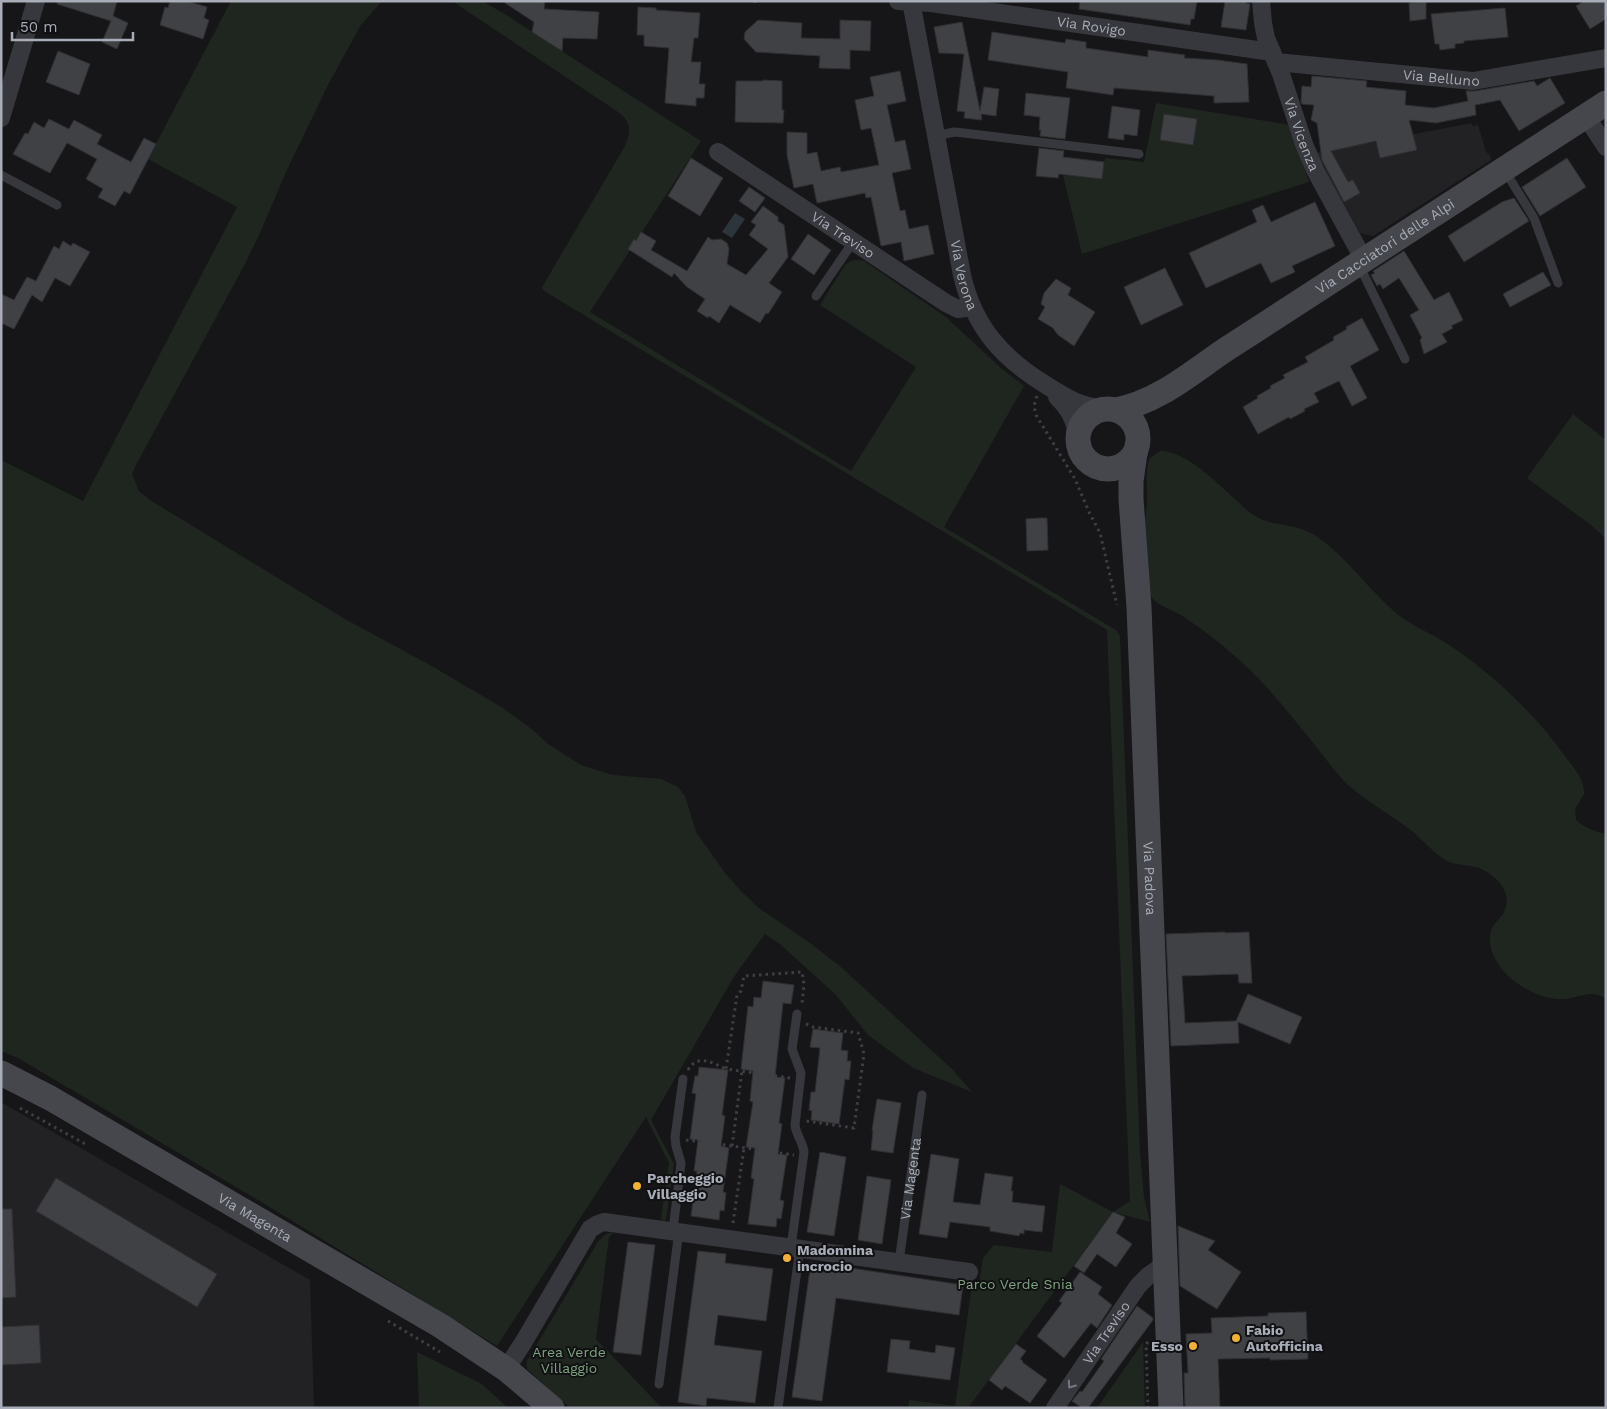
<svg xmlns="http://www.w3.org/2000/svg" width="1607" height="1409" viewBox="0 0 1607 1409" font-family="'Work Sans',sans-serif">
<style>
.built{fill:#222225}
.green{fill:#1e261f;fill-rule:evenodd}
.water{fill:#2c353c}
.building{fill:#404145;stroke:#303034}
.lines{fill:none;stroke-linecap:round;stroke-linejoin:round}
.path{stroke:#3d3f44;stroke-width:3;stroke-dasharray:2.5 4;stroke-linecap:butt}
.lane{stroke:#37383d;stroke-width:9}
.street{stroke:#37383d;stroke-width:18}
.secondary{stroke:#45474d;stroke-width:25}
.oneway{stroke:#757881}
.poi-dot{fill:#f2b134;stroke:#111113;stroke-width:2}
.labels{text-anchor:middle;stroke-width:4;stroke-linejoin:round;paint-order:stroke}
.street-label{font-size:14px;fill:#a8adb8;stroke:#111113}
.poi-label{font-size:14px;font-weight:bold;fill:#a8adb8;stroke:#111113;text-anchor:start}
.park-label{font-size:14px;fill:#7fa381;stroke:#111113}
</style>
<rect width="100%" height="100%" fill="#161618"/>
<path class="built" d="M1472,123V126L1478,125L1486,152L1490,155L1491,160L1373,236L1360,233L1316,153Z
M1,1102L310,1280L314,1408H1Z"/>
<path class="green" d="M231,1H382L361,25L329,83L286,172L260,233L245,264L136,465L132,474L139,491L150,500L345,619L430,665L503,708L533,730L548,744L581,765L613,775L661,779L678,787L685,796L696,832L725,873L743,893L759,908L810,943L841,967L952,1069L972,1092L913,1068L868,1035L836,995L781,945L765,934L735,975L651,1120L674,1164L666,1220L663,1221L661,1218L669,1163L646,1117L497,1346L258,1200L18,1058L1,1051V460L83,501L237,207L148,159Z
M452,1H482L503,13L701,141L590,312L851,471L916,367L820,305L845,265C850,260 857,259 864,261L946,317L1002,369L1024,386L944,527L1116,630L1120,636L1140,1153L1144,1197L1150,1222L1113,1212L1130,1201L1107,630L544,291L542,288L545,282L625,146C630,134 632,124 621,114Z
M1156,103L1290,125L1309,182L1082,254L1063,175L1102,179L1105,158L1144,162ZM1164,114L1197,119L1193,145L1160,140Z
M1573,414L1606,440V539L1591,525L1527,478Z
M1160,451C1190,450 1229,496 1252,514C1274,529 1293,521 1316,536C1346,556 1367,588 1395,612C1411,626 1429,632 1446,643C1491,672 1533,712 1564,755C1573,767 1585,779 1584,794L1575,809L1576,820C1585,828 1594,831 1606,834V999C1591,988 1579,998 1563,999C1547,1000 1527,991 1514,981C1500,970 1484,948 1492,928C1495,922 1501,918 1504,912C1510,900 1505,887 1496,879C1475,858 1458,872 1438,855C1427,846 1419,836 1408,828C1388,813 1366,801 1348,785C1336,773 1325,758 1314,744C1288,712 1262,678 1229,651C1219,642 1208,634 1197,626C1191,622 1184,616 1177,613C1167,608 1152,603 1148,591C1146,586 1147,577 1147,571C1146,555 1144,538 1145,522C1145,515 1147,509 1147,502C1148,487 1144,472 1150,458Z
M1060,1184L1113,1212L968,1408H908L909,1400L955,1406L972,1284H979L983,1258L994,1245L1052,1252Z
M609,1233H614L609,1237L596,1339L662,1408H570L527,1369V1361L599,1240L605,1235Z
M1143,1342L1145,1408H1097Z
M417,1352L482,1384L508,1408H419Z"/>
<path class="water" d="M735,213L745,219L732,238L722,232Z"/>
<path class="building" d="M58,1H117L113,16L128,23L117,49L102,42L111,21L57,4Z
M170,1H187L207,7L204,18L209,20L203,39L160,25L165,7L168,8Z
M502,1H545L544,9L599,12L597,39L563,38L562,51L532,32L534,22Z
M1080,1H1197L1194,19H1191L1190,25L1079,9Z
M1225,1H1246V3L1250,4L1246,30L1221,27Z
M1426,1V19L1410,21L1409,3Z
M1584,1H1606V19L1590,29L1576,6Z
M638,7L656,8V10L700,13L698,38H694L691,62H701L699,84H705L704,98H696V106L665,103L669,48L644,46V35H637Z
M1505,8L1508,37L1464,41V43L1455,44V48L1440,50L1439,44H1435L1431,14Z
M758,20L802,23L801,38L840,39V20L871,21L870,51L850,50V69L819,68L820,56L756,52L744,39L745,32Z
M962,22L980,111L984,87L999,89L996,116L981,114L982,120L964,118L965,112L957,111L964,54L939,53L934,27Z
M992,32L1065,43L1066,39L1086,42V48L1148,57V50L1185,55L1184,58L1217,60L1247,64L1249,102L1214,103V96L1114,88L1113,95L1066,88L1068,72L988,60Z
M58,51L90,64L79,95L46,82Z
M900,71L906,101L887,105L895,142L905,140L911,169L892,173L900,211L905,210L909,229L928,225L934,254L904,261L901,242L881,246L871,197L866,198L865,193L817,203L813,184L794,188L787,155V132L807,133V154L817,152L821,171L840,167L841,172L879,165L871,128L861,130L855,100L874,96L870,77Z
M1312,76L1367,81L1366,87L1406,91L1405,105L1434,108L1468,101L1466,91H1475L1534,81L1537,86L1550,78L1565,103L1519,131L1500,100L1475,105L1476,115L1436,123L1409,120L1417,150L1380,158L1376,141L1331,151L1348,182L1353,180L1360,193L1344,202L1322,160L1317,123L1311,120L1314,105L1302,104L1301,102L1302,86L1311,87Z
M763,80L782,81V110H784L783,123L735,122L736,81H763Z
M1026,93L1070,98L1065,139L1040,136L1041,130H1039L1040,117L1024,115Z
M1112,106L1140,110L1137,136L1124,134V140L1108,138Z
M1164,114L1197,119L1193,145L1160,140Z
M49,119L69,129L74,120L102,135L97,144L131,162L144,138L156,144L130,194L124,191L115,206L98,197L103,189L86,179L97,159L67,143L50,173L13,154L25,133L28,134L34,122L44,128Z
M1039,148L1064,151L1063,157L1104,162L1102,179L1059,174L1058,178L1036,176Z
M691,158L723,178L700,216L668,196Z
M1567,158L1586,187L1540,216L1522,187Z
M749,187L765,198L755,212L739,201Z
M1514,198L1529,221L1464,262L1448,236L1502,202Z
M1315,202L1335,246L1292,266L1295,272L1271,283L1261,263L1206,288L1189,253L1257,222L1252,210L1263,205L1271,222Z
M763,206L778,217V221L784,225L788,257L769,283L782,292L768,314L766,313L760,323L730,305L719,323L709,316L708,318L697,311L705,299L687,287L674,273L672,277L628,249L634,239L636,241L641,232L656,241L651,250L687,271L708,237L712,240L721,239L727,243L729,249L727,264L746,275L768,249L749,235L756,225L751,222Z
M808,234L831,250L814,275L791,259Z
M63,241L71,246L73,243L90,252L70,286L55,278L42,302L32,295L14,329L1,323V294L14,300L27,277L36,281L54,246L59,249Z
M1404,251L1434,300L1449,292L1463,320L1451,326L1453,328L1442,334L1447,342L1424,354L1420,340L1422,338L1410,315L1419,310L1399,278L1383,289L1380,284L1377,286L1371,275L1375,273L1373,271Z
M1165,268L1183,305L1141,325L1124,287Z
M1543,272L1551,285L1510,307L1503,294Z
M1056,279L1071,288L1068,295L1095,312L1074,346L1058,335L1053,328L1038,319L1045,307L1041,304L1044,293Z
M1362,318L1379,350L1350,366L1367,398L1352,406L1339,381L1314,393L1319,402L1304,409L1305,411L1290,419L1289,417L1258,434L1243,407L1258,398L1257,396L1271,388L1270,386L1285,378L1283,375L1308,362L1305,357L1334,340L1333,337L1347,329L1346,327Z
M1039,518H1047L1048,550L1027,551L1026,519Z
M1225,932V933L1249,932L1252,983H1239L1238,974L1182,976L1185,1023L1236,1021L1248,994L1302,1017L1290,1044L1238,1022L1239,1043L1171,1046L1166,934Z
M763,981L794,985L791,1004L783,1003L775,1077L785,1078L779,1123L782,1124L778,1154L787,1155L780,1200L784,1201L781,1219L777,1218L776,1227L748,1224L754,1179L751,1178L755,1148L746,1147L753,1102L750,1101L753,1071L741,1069L748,1006L753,1007L754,997L761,998Z
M813,1029L843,1033L841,1050L848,1051L847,1061H851L849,1080L845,1079L839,1124L811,1120L812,1111L809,1110L811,1092H815L820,1048L810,1047Z
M699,1067L728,1070L722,1115L725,1116L721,1146L729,1148L723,1192L726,1193L724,1211L720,1210L719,1220L691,1216L697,1171H694L698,1140L690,1139L696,1094L692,1093L695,1076H698Z
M877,1099L901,1103L893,1153L871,1150L873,1131L872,1130Z
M820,1152L846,1157L834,1236L807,1232Z
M931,1154L959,1159L953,1202L980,1205L985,1173L1013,1177L1011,1191H1013L1012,1202L1045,1206L1042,1232L1024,1230V1234L1020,1233L1019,1236L990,1231V1227L950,1222L947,1238L919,1234Z
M867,1176L891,1180L882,1244L858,1240Z
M56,1178L217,1274L197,1307L36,1211Z
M1,1209H12L16,1297L1,1298Z
M1113,1212L1125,1217L1116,1233L1132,1244L1116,1267L1097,1254L1084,1273L1074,1266Z
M1178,1226L1215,1241L1208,1250L1241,1272L1217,1309L1180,1286Z
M628,1242L655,1245L641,1355L613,1352Z
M698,1251L726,1254L725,1263L773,1269L766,1321L718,1315L714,1345L762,1351L755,1403L707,1398L706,1406L678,1402Z
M811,1262L963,1285L959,1315L836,1298L822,1401L792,1397Z
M1080,1272L1102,1287L1098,1294L1112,1305L1097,1328L1091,1323L1064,1358L1037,1336L1062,1303L1059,1301Z
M1137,1306L1153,1318V1320L1088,1408H1082L1072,1401L1080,1391L1082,1392L1104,1361L1101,1359Z
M1306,1312L1308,1359L1270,1360V1358L1218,1359L1220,1408H1185L1184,1373H1188L1186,1334L1212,1333L1211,1318L1268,1316V1313Z
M39,1325L41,1363L1,1365V1327Z
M891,1339L910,1341L909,1349L935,1353L936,1345L955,1348L950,1380L887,1372Z
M1016,1344L1026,1351L1020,1359L1023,1361L1022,1362L1047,1380L1030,1403L1005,1386L1002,1390L989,1380Z"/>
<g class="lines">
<path class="path" d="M755,3V1
M1037,396L1034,406L1036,415L1075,479L1089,512L1100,533L1117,605
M806,1024L813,1027L858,1033L864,1054L854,1128L806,1121
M688,1070C698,1053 713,1063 726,1069
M790,1078L726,1069L737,995L741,991L744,976L802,972L804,984L802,1004
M20,1108L87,1145
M686,1140L703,1142
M710,1143L761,1150
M732,1146L742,1071
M767,1151L794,1155
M733,1223L744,1148
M388,1321L440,1352
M1148,1342L1146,1344L1148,1408"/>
<g class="lane">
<path d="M936,136L954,132L964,133L1139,154"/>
<path d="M1505,171L1534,218L1558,283"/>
<path d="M1,175L57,205"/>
<path d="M1359,265L1405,359"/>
<path d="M816,296L853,242"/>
<path d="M673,1230L681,1163L676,1146L675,1137L683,1079"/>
<path d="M791,1247L804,1152C803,1142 796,1135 795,1125L801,1073L792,1049L797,1014"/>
<path id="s1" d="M899,1262L922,1095"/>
<path d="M659,1384L679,1231"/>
<path d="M778,1408L800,1248"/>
</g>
<g class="street">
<path id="s2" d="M898,1L931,3L1272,52"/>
<path id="s3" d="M911,1L962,275C974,327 1002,358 1046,385C1068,399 1079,406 1106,409"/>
<path id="s4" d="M1261,1L1263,23L1266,38L1281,74L1304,144L1315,170L1364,260"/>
<path id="s5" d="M1276,62L1473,81L1606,58"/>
<path d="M1586,116L1606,147"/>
<path d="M1,118L36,1"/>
<path id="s6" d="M718,152L946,303L958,309L972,307"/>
<path d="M1057,397C1071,411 1074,419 1078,438"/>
<path d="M506,1369L523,1343L590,1229L598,1224L604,1222L969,1272"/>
<path id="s7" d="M1055,1408L1138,1286L1148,1276L1164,1265"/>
</g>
<g class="secondary">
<circle cx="1108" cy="439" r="30"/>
<path id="s8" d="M1116,410C1158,402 1191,373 1225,350L1606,103"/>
<path id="s9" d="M1135,453L1131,481V499L1139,607L1171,1408"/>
<path id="s10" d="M1,1073L50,1098L441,1326L506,1369L552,1408"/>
</g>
</g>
<defs><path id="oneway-chevron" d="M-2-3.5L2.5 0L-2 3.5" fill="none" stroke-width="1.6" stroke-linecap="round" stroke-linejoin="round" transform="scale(1.25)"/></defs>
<use class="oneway" href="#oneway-chevron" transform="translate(1071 1385) rotate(125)"/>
<g class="poi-dot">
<circle cx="637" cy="1186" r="5"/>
<circle cx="787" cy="1258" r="5"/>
<circle cx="1236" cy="1338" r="5"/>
<circle cx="1193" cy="1346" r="5"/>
</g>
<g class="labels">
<g class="street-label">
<text dy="5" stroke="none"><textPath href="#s2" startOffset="195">Via Rovigo</textPath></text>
<text dy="5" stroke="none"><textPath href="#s5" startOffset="166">Via Belluno</textPath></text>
<text dy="5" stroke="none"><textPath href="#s4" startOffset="140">Via Vicenza</textPath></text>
<text dy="5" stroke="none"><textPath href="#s6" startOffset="150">Via Treviso</textPath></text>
<text dy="5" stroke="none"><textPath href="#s8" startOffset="316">Via Cacciatori delle Alpi</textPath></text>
<text dy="5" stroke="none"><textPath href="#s3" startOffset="279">Via Verona</textPath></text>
<text dy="5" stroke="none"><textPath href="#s9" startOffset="426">Via Padova</textPath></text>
<text dy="5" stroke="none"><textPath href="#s1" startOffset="84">Via Magenta</textPath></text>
<text dy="5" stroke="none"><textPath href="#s10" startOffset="292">Via Magenta</textPath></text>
<text dy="5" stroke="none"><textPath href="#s7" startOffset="91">Via Treviso</textPath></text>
</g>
<g class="poi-label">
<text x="647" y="1183">Parcheggio<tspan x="647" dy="16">Villaggio</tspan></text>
<text x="797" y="1255">Madonnina<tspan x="797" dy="16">incrocio</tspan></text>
<text x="1246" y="1335">Fabio<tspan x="1246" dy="16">Autofficina</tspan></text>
<text x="1183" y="1351" text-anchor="end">Esso</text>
</g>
<g class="park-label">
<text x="1015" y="1289">Parco Verde Snia</text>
<text x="569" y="1357">Area Verde<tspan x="569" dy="16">Villaggio</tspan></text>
</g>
</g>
<rect width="1607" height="1409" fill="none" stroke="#a8adb8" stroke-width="5"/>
<path d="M12 32v8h121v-8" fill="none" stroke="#a8adb8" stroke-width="2.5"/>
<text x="20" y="32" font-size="15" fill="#a8adb8" stroke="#111113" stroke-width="4" paint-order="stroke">50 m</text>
</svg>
